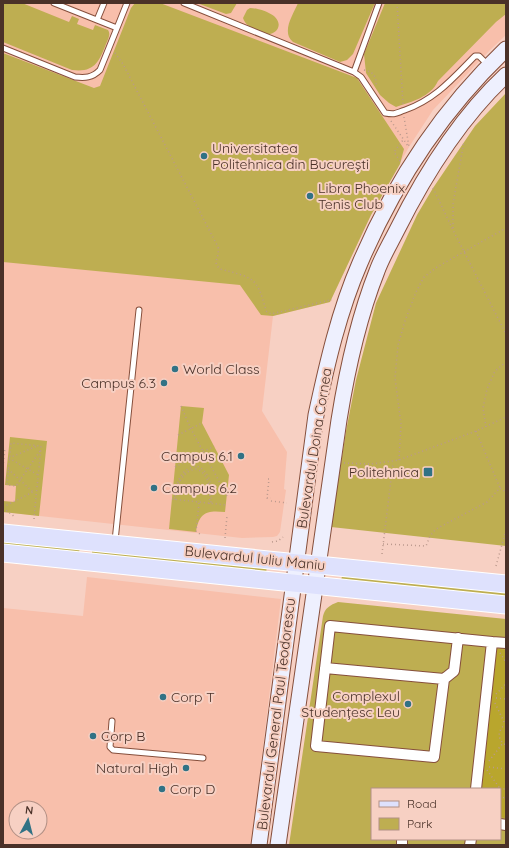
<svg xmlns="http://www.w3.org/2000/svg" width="509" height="848" viewBox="0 0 509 848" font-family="Quicksand,sans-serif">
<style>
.built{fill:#f8bfab;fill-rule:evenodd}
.green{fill:#beae51;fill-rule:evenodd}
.forest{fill:#b9a62d}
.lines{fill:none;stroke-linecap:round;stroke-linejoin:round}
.lane-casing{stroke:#864f3c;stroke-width:7}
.street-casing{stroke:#864f3c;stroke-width:12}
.secondary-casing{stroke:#864f3c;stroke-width:17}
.primary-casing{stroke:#fff;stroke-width:19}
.path{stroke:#bb998d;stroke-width:1.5;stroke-dasharray:1 3;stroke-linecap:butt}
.lane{stroke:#fff;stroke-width:5}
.street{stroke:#fff;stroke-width:10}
.secondary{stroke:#eef0fe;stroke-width:15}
.primary{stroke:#dee1fd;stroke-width:17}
.poi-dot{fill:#317285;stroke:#f7d0c3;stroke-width:1.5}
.labels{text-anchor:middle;stroke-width:4;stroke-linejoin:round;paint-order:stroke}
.poi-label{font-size:14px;fill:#4a3128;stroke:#f7d0c3;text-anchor:start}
.street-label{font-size:14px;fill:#4a3128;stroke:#f7d0c3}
</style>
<rect width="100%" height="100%" fill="#f7d0c3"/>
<path class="built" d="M3,3H506V35L490,50L433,110L409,147L371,215L330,302L273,316L262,411L287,452L284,489L286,490L280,532L277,536L273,537L242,538L3,512Z
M87,577L281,599L251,845H3V608L83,616ZM16,808H40V832H16Z"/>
<path class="green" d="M3,3H22L69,22L72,16L79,19L77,24L93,30L95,25L108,30C111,35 108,39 106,44C99,62 94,73 72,70L3,42Z
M135,3H160L357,78L404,149L400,164L371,215L330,302L273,316L261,315L240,285L3,262V53L94,88L100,86L131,8Z
M197,3H237L231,13L226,14Z
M298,3H375L353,54L347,60L340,62L293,42C281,32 293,15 298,3Z
M385,3H506V14L496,22L438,81C431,97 411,102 396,107L389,103L380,95L366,73L364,54Z
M250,8C259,8 283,15 278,28C276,32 272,34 268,34C259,31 246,28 243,18L247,10Z
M506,93V546L331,527L346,431L356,380L376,303L417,215L433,188L475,126Z
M181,406L204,408L202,423L229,475L225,512C207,510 199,512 196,532L169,529Z
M10,437L47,441L39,516L3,512V501L15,502L16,486L5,485Z
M3,537L80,548L79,552L76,555L3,548Z
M92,549L267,564L266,575L92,554Z
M342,576L506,592V597L341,581Z
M338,602L506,619V845H289L323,616C325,608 330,605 338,602ZM372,789H500V839H372Z"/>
<path class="forest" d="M497,649L506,650V818L500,817V789H482Z"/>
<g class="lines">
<g class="lane-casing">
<path id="lane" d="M184,3L354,72L379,3
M97,20L104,3
M117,28L127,3
M3,48L75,77C85,78 92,78 100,70L117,28L54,3
M354,72L361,77L385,113C396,115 396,113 405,110C436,99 453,78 475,56H479L488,65
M115,541L139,310
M112,721L110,747L113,750L203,758"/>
</g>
<g class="street-casing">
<path id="street" d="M458,638L454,671L444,679L434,757L316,746L330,626L492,642
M325,668L444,679
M476,789L492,642L506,643
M500,824L506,825
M402,845V839
M470,845L471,839"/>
</g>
<g class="secondary-casing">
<path id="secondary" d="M259,845L316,415C327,364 339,311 360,263C394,183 443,109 506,49
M278,845L339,420C347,370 358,319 377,271C382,257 390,244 397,230C425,174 460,118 506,75"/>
</g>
<g class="primary-casing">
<path id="primary" d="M3,533L506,584
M3,553L506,605"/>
</g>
<path class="path" d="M397,3L403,104
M115,53L123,64L218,247C220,256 214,260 217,266L220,269C252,278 257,275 266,311L271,314L330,300H332
M364,70C374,72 377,77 376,87
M404,117L409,147
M391,121L408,146
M400,161L394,152L403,140
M433,188L453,230L506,334
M453,228V204L464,141
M181,406L191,429L227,496
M486,427L483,408L487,389L495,371L506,362
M476,431L500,488
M178,435L202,423
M9,458L38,475
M9,458L37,446
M399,460L401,424L395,378L398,345L405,321L416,292L424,277L437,267L506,228
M344,463L371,464L399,460L476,431L506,417
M3,467L5,448
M175,467L214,446
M8,469L33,492
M268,479H269L267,498H271
M175,498L174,497C176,484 180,469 196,466C211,470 212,489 211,502H209
M172,499L226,505
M175,500C176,487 181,471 196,469C210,473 211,492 209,504
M271,501L287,503
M199,503L196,531L201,535
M3,507L35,491
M3,508L15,517
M34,519C36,495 39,471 41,446L11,443L7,485L16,486L40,451
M225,538L227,516
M272,542L278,541L283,537
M383,544L426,546L430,536L436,529L487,502L500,488L506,492
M382,554L393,463
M496,566L506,530
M500,653L506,662
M496,694L506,684
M496,698L506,699
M495,703L505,724
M506,724C497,730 497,740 506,745
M489,761L503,743
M489,767L506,769
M487,770L501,790
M500,791L504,789H506
M500,796L502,798L506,797"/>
<use href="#lane" class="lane"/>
<use href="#street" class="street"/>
<use href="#secondary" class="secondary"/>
<use href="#primary" class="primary"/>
</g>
<g class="poi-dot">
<circle cx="204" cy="156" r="4"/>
<circle cx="310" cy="196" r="4"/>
<circle cx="175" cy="369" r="4"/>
<circle cx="164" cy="383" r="4"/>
<circle cx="241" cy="456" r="4"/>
<rect x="423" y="467" width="10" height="10" rx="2"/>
<circle cx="154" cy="488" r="4"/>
<circle cx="163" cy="697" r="4"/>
<circle cx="408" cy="704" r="4"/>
<circle cx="93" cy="736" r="4"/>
<circle cx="186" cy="768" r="4"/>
<circle cx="162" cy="789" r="4"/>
</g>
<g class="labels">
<g class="poi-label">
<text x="212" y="153">Universitatea<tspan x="212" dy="16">Politehnica din București</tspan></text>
<text x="318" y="193">Libra Phoenix<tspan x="318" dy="16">Tenis Club</tspan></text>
<text x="183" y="374">World Class</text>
<text x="156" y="388" text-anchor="end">Campus 6.3</text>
<text x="233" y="461" text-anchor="end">Campus 6.1</text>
<text x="419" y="477" text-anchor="end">Politehnica</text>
<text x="162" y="493">Campus 6.2</text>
<text x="400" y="701" text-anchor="end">Complexul<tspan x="400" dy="16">Studențesc Leu</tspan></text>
<text x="171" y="702">Corp T</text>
<text x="101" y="741">Corp B</text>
<text x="178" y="773" text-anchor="end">Natural High</text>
<text x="170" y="794">Corp D</text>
</g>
<g class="street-label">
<text transform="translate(314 448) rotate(-81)" y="5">Bulevardul Doina Cornea</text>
<text transform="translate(255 558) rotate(6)" y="5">Bulevardul Iuliu Maniu</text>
<text transform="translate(276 714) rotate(-83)" y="5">Bulevardul General Paul Teodorescu</text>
</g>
</g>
<rect width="509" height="848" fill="none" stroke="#4a3128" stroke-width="8"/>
<rect x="371" y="788" width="130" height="52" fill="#f7d0c3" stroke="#b29085"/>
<rect x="379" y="801" width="20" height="6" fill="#dee1fd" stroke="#b29085"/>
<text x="407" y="808" font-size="12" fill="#4a3128">Road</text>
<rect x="379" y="818" width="20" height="12" fill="#beae51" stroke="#b29085"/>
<text x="407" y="828" font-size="12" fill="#4a3128">Park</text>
<g transform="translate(28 820) rotate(7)"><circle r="19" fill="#f7d0c3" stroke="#b29085"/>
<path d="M0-3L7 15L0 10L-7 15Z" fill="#317285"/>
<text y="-6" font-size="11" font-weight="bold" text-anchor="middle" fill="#4a3128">N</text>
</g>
</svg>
